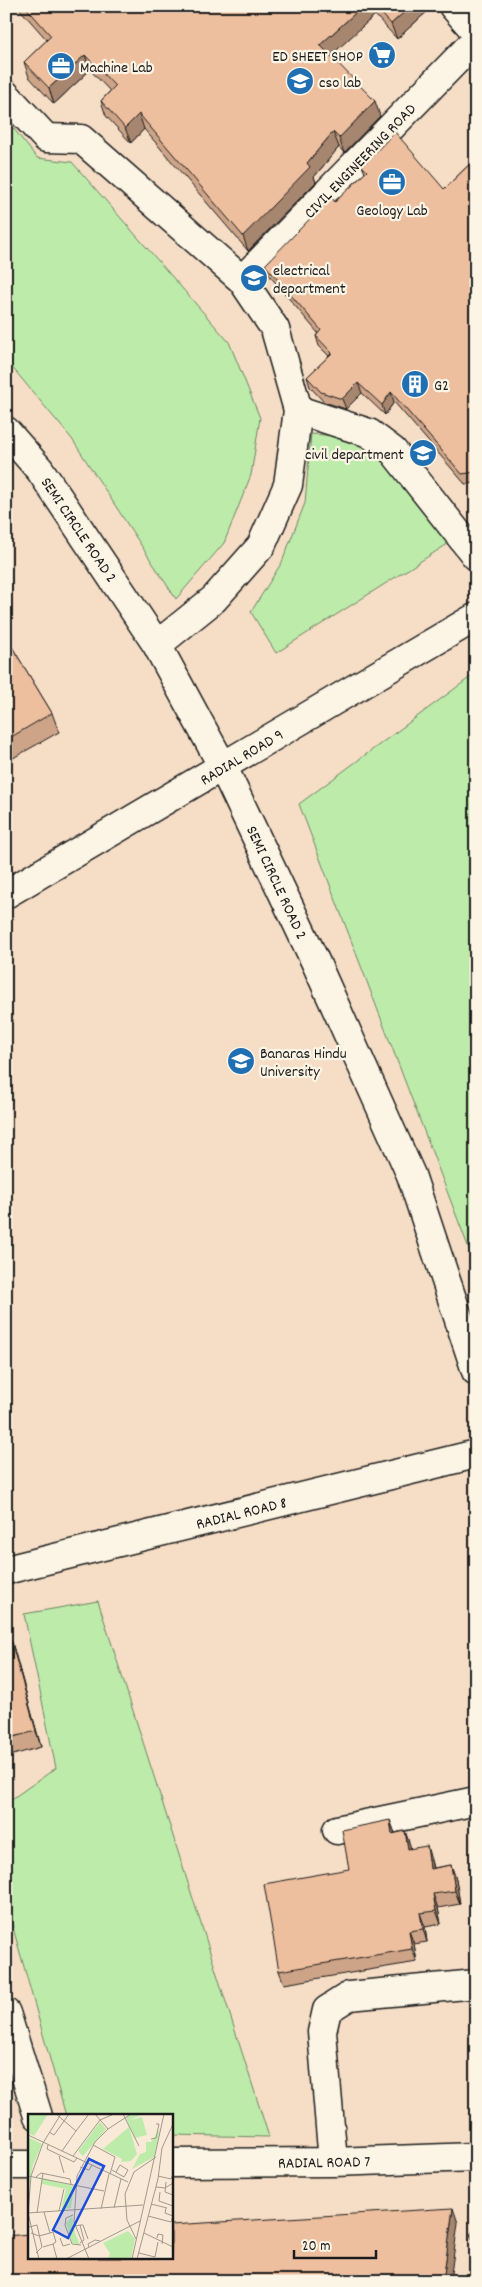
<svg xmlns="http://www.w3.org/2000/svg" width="482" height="2287" viewBox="0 0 482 2287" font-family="Dekko,sans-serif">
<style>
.built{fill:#f6ddc6;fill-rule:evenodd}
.green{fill:#bdecaa;stroke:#6c8463}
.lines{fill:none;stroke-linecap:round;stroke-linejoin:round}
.minor-casing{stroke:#1c1c1c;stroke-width:31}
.minor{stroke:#fcf5e5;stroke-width:28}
.wall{fill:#cda488;stroke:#1c1c1c}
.shaded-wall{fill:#a7866f;stroke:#1c1c1c}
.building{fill:#eebf9e;stroke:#1c1c1c}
.labels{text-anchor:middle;stroke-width:4.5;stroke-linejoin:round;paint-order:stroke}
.poi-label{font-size:16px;fill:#1c1c1c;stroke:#fcf5e5;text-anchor:start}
.street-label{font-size:16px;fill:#1c1c1c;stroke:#fcf5e5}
.inset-road{fill:none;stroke:#a1988c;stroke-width:1}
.view{fill:#1d4ed8;fill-opacity:0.15;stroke:#1d4ed8;stroke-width:2.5}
.inset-edge{fill:none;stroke:#1c1c1c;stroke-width:2.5}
</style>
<rect width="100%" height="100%" fill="#f9ead7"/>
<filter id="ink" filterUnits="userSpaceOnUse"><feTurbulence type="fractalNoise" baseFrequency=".02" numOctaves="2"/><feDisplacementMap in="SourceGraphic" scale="10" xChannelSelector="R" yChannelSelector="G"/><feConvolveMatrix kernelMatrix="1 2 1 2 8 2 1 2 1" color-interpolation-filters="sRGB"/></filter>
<g filter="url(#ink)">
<path class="built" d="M6,6H476V2281H6ZM29,2116H171V2258H29Z"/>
<path class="green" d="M6,119L37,158L72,162L229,342L260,418L251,475L224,543L176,599L72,439L6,360Z
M311,434L366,438L454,540L276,653L251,612L282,562L305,503Z
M476,673V1267L299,804Z
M98,1601L269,2137L171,2135V2116H66L6,1903V1803L56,1768L24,1614Z"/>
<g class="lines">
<g class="minor-casing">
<path id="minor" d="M453,6L476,32
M6,95L46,138L81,139L242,280L275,329L298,410L288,485L261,546L214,599L157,645
M242,280L476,40
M298,410L369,433L393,451L476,556
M6,431L40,470L157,645L223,767L315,961L411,1175L476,1371
M6,894L476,617
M6,1570L476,1454
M337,1830L476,1801
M6,2013L38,2116
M333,2162L322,2032L327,2010L349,1996L476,1984
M171,2163L333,2162L476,2157
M6,2165H29"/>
</g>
<use href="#minor" class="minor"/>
</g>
<path class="wall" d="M17,6H432V7L397,39L375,15L330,55L380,116L344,153L339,147L314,177L316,182L248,251L144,129L131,143L106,116L101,101L110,91L90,70L54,104L29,77L24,62L47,40Z
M476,158V483L465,484L394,402L385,415L362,393L346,409L324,402L310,387L307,377L329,356L319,346L316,336L318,333L269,275L265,265L365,173L362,166L444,189Z
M6,637L52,713L59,732L6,762Z
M6,1630H8L13,1646L41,1747L6,1757Z
M390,1820L395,1833L405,1831L411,1849L431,1860L433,1868L451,1865L456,1879L460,1904L438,1908L441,1924L425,1927L427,1942L414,1944L417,1962L284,1984L279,1971L349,1869Z
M476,2229V2245L474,2244L470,2234Z"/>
<path class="shaded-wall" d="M363,6H372L375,15L326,60L320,45Z
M411,6L432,7L397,39L391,24Z
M85,55L90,70L54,104L49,88Z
M375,101L380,116L344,153L339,138Z
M139,114L144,129L131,143L125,128Z
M333,132L339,147L314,177L316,182L248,251L243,236L307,163Z
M358,383L362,393L346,409L342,399Z
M391,392L394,402L385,415L382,405Z
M8,1630L13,1646L41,1747L36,1731Z
M390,1820L395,1834H392Z
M405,1831L410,1845L413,1863L408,1849Z
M427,1846L431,1860L435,1882L430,1869Z
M451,1865L456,1879L460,1904L455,1891Z
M433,1894L438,1908L441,1924L436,1911Z
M420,1913L425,1927L427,1942L423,1929Z
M409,1931L414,1944L417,1962L412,1949Z
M453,2208L458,2223L450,2281H443Z"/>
<path class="building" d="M25,6H363L320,45L375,101L339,138L333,132L307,163L310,167L243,236L139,114L125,128L101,101L115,86L85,55L49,88L24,62L51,36Z
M375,6H411L391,24Z
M395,132L444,189L476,158V472L462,474L391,392L382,405L358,383L342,399L321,392L307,377L332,353L316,336L321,330L265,265L331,197L335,202L367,171L362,166Z
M6,637L52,713L6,740Z
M6,1630H8L36,1731L6,1739Z
M390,1820L392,1834L405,1831L408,1849L427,1846L430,1869L451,1865L455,1891L433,1894L436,1911L420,1913L423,1929L409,1931L412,1949L279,1971L264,1884L349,1869L342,1830Z
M453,2208L443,2281H6V2236L29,2234V2258H171V2225Z
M476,2229V2239L470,2234Z"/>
</g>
<defs>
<g id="supermarket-disc" transform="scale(1.4375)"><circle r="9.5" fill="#1f6fb2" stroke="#fcf5e5"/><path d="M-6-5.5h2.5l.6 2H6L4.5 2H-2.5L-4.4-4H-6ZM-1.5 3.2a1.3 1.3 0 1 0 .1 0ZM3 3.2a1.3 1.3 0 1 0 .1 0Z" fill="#fff"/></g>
<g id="office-disc" transform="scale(1.4375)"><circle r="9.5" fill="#1f6fb2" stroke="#fcf5e5"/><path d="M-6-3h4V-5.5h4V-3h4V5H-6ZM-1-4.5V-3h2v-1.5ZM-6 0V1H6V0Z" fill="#fff"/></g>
<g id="university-disc" transform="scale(1.4375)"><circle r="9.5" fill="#1f6fb2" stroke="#fcf5e5"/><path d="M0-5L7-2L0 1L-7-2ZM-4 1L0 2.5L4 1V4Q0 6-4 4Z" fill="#fff"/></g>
<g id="building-disc" transform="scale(1.4375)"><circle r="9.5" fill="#1f6fb2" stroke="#fcf5e5"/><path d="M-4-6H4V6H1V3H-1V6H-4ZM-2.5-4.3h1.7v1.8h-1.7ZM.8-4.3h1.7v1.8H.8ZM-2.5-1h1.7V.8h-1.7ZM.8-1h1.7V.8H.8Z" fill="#fff"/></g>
</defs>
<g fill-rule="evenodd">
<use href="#supermarket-disc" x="382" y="55"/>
<use href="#office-disc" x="61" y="66"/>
<use href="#university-disc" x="300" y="81"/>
<use href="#office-disc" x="392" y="182"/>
<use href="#university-disc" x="254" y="278"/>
<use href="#building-disc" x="415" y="384"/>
<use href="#university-disc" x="423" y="453"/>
<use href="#university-disc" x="241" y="1061"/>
</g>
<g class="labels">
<g class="poi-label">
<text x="363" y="61" text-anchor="end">ED SHEET SHOP</text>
<text x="80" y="72">Machine Lab</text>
<text x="319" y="87">cso lab</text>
<text x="392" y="215" text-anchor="middle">Geology Lab</text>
<text x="273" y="275">electrical<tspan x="273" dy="18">department</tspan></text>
<text x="434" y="390">G2</text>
<text x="404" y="459" text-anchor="end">civil department</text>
<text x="260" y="1058">Banaras Hindu<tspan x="260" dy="18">University</tspan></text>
</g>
<g class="street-label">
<text transform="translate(359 160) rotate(-46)" y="6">CIVIL ENGINEERING ROAD</text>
<text transform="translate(80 529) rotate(56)" y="6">SEMI CIRCLE ROAD 2</text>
<text transform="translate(241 756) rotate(-31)" y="6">RADIAL ROAD 9</text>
<text transform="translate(278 882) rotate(65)" y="6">SEMI CIRCLE ROAD 2</text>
<text transform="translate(241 1512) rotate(-14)" y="6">RADIAL ROAD 8</text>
<text transform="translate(324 2161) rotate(-1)" y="6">RADIAL ROAD 7</text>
</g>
</g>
<g transform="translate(28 2114)">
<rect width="145" height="145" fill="#f9ead7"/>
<path d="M0,0H20L6,22L0,19ZM104,0H115L102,6L114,3L119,21L107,24L98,4ZM72,8L78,15L55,42L50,37ZM101,13L109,40L103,47L93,48L94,45L75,35ZM132,15L126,43L104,55L112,40L118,38V28H123ZM0,23L14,30L5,51L0,78ZM14,64L46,72L43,94L33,96L38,75L14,70ZM44,102L47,119L52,131L44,129L38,109ZM100,117L107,125L103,145H80L82,139L75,129Z" fill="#bdecaa"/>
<path class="inset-road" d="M28,0L48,17L61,0M67,0L80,15M95,0L111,32M21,18L26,21L41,0M0,21L100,68M123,25L128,24L131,10H128M20,31L19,35L46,48L49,44M65,31L87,43L82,60M34,37L48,17M31,42L36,59M45,42L72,6L86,0M52,53L61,56L64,51M84,56L96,63L100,56L92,51L88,58M0,62L76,77M130,62L143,65L145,60M8,63L13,59L42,65L43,70M138,68L137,78L145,81M128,73L137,74L145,69M132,78L131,87L145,92M123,90L139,94M86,94L93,65M73,95L81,60M31,97L36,75M16,98L22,119L25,118L28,128L25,130M0,99L115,91M9,99L15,59M45,101L38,104L37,111L44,130L53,131M120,102L143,108L145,102L137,99L138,94M52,111H55L60,125M47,112L52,111L56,126L52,129M1,113L9,111L14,133L8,139M3,119L11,122L22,119M116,119L145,133M32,124L35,132L42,130M129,124L130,120L135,121L134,130M108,125L99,106L97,80L106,58L128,43M15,133L25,130L29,145M61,133L60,130L67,126L72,127M111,139L127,143L130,128M11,145L0,99L3,62L15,29L33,0M38,145L112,107M61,145L46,108L49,62L67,28L80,15L103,0M104,145L136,0M109,145L130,65L134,34L145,10"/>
<path class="view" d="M61,45L76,52L40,124L25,116Z"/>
<rect width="145" height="145" class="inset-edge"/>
</g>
<rect width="482" height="2287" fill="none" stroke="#fcf5e5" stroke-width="25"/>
<rect x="12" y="12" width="457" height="2262" fill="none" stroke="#1c1c1c" stroke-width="2" filter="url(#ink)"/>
<path d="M294 2250v8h82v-8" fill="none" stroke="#1c1c1c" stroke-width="2.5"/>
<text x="302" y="2250" font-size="15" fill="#1c1c1c" stroke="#fcf5e5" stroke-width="4" paint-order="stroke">20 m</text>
</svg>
